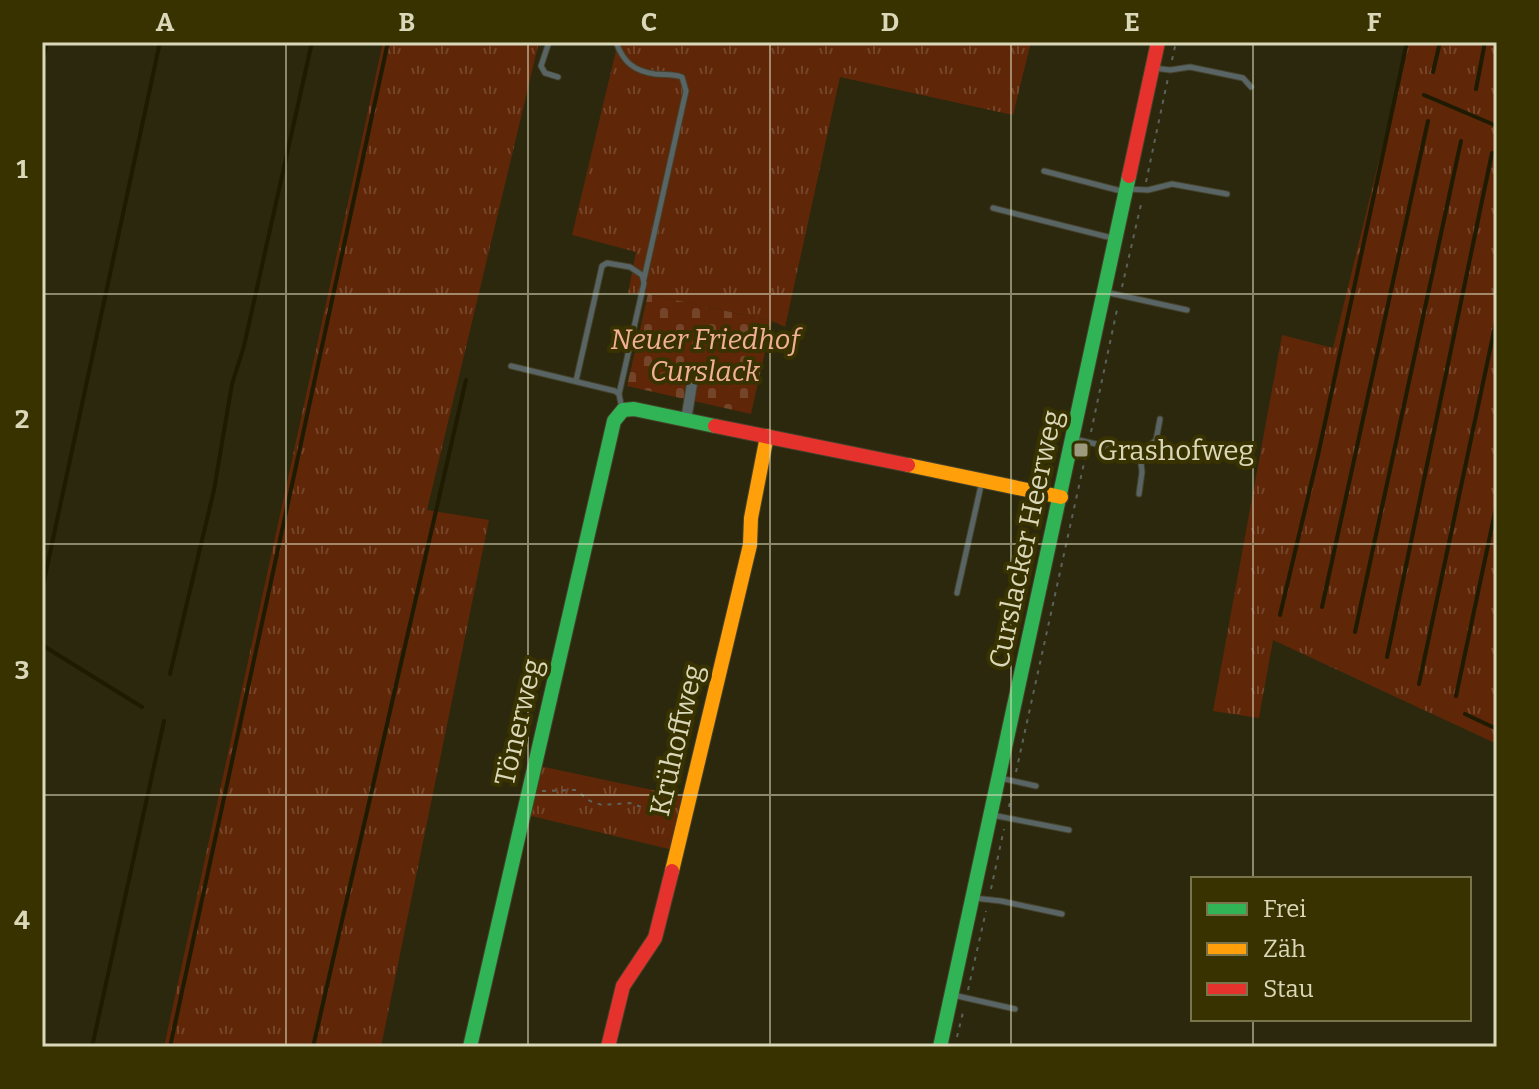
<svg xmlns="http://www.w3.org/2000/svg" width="1539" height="1089" viewBox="0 0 1539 1089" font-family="Bitter,serif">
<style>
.grass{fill:url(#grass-tufts)}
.cemetery{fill:url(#cemetery-stones)}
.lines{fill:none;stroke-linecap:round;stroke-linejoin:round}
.stream{stroke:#1f1b01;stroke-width:4}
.lane-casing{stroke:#45422b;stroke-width:7}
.street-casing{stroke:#45422b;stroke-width:12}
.fast-casing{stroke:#45422b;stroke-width:16}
.slow-casing{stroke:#45422b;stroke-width:16}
.jam-casing{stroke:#45422b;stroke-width:16}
.path{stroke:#5c635c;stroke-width:2;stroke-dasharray:4 6;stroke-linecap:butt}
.lane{stroke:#596465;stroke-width:5}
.street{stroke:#596465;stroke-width:10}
.fast{stroke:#30b455;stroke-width:14}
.slow{stroke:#ff9f0a;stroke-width:14}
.jam{stroke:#e5322d;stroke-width:14}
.grid{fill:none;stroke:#dbd8b9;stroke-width:2;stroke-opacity:0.55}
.poi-dot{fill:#9d9a7d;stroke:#383200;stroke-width:3}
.labels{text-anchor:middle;stroke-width:8;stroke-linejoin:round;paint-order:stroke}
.park-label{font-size:28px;font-style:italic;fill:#f2b097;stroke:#383200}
.poi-label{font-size:28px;fill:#dbd8b9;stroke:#383200;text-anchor:start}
.street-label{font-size:28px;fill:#dbd8b9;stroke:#383200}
.neatline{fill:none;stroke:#dbd8b9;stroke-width:3}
.grid-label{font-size:26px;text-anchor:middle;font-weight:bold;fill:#dbd8b9}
</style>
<defs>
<pattern id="grass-tufts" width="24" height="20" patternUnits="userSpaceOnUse" patternTransform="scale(2)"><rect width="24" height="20" fill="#5f2608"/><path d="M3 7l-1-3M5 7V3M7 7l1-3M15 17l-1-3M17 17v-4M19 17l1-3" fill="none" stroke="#75452a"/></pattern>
<pattern id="cemetery-stones" width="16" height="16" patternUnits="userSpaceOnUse" patternTransform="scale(2)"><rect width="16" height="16" fill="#5f2608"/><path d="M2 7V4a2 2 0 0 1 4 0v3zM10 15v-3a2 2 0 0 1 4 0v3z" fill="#75452a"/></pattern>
</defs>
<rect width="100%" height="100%" fill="#2b280d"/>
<path class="grass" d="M383,42H539L427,510L489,520L381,1047H164Z
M618,42H1031L1013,115L840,77L785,327L772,321L648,294L628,293L636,252L572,235Z
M1408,42H1497V744L1273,640L1259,718L1213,711L1282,335L1333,348Z
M535,765L690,798L677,851L523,814Z"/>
<path class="cemetery" d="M648,294L772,321L751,414L627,386Z"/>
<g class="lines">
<path class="stream" d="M42,63L47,42
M1433,72L1440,42
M1476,89L1485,42
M1424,95L1497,126
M42,590L160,42
M1322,607L1428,121
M1280,615L1318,455L1407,42
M1355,632L1461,141
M42,645L142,707
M1387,657L1492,153
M170,674L214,490L232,384L244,346L312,42
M1419,684L1497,317
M1456,696L1497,503
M1465,714L1497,729
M92,1047L164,721
M170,1047L388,42
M313,1047L466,380"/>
<g class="lane-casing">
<path id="lane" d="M549,42L541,66L545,73L558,77
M616,42C623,62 634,71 655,74C665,75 673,74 682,77L686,91L644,279
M1154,68L1170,70L1190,67L1243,78L1251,87
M1044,171L1125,192
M1128,189L1148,190L1172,184L1227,194
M993,208L1112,238
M1105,292L1187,310
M511,366L615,391L619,394L622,409
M576,381L602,266L607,263L630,267L642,275L644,283L619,394
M1074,439L1140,454L1156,440L1160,419
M1139,494L1142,472L1140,454
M957,593L982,481
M1000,778L1036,786
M992,815L1069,830
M974,898L1001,901L1062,914
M953,995L1015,1009"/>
</g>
<g class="street-casing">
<path id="street" d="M686,420L692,384"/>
</g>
<g class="fast-casing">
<path id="fast" d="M470,1047L614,421L623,410L634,409L715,426
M940,1047L1129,176"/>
</g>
<g class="slow-casing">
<path id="slow" d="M908,465L1061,497
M672,871L750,545L751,518L767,436"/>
</g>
<g class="jam-casing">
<path id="jam" d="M1129,176L1158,42
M715,426L908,465
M608,1047L623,986L655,938L672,871"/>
</g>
<path class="path" d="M1172,60L1176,42
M1146,182L1168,78
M1122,287L1142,200
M1091,432L1118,305
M1016,772L1086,454
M542,791L576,790L590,801L602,805L630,803L672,818
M1009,807L1012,790
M991,889L1004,829
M968,990L986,911
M957,1037L964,1008"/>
<use href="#lane" class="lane"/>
<use href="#street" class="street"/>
<use href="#fast" class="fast"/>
<use href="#slow" class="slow"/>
<use href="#jam" class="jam"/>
</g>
<path class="grid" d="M286,42V1047M528,42V1047M770,42V1047M1011,42V1047M1253,42V879M42,294H1497M42,544H1497M42,795H1497M1253,1019V1047"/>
<rect class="poi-dot" x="1073" y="442" width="16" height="16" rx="4"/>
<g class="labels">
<g class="park-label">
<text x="705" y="349">Neuer Friedhof<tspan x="705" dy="32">Curslack</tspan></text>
</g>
<g class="poi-label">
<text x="1097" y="460">Grashofweg</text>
</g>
<g class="street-label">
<text transform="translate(1025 539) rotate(-78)" y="10">Curslacker Heerweg</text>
<text transform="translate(518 722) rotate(-77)" y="10">Tönerweg</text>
<text transform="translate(676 740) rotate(-77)" y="10">Krühoffweg</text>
</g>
</g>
<rect width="1539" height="1089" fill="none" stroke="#383200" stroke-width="88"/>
<rect x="1191" y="877" width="280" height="144" fill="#383200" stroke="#79744a" stroke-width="2"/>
<rect x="1207" y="903" width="40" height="12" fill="#30b455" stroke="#79744a" stroke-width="2"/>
<text x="1263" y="917" font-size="24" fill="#dbd8b9">Frei</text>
<rect x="1207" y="943" width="40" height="12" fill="#ff9f0a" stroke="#79744a" stroke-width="2"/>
<text x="1263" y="957" font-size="24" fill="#dbd8b9">Zäh</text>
<rect x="1207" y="983" width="40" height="12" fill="#e5322d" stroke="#79744a" stroke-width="2"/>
<text x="1263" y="997" font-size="24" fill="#dbd8b9">Stau</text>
<rect x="44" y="44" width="1451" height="1001" class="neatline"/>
<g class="grid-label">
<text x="165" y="31">A</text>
<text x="407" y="31">B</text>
<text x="649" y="31">C</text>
<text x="890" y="31">D</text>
<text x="1132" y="31">E</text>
<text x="1374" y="31">F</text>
<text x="22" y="178">1</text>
<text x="22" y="428">2</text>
<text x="22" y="679">3</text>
<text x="22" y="929">4</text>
</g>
</svg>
